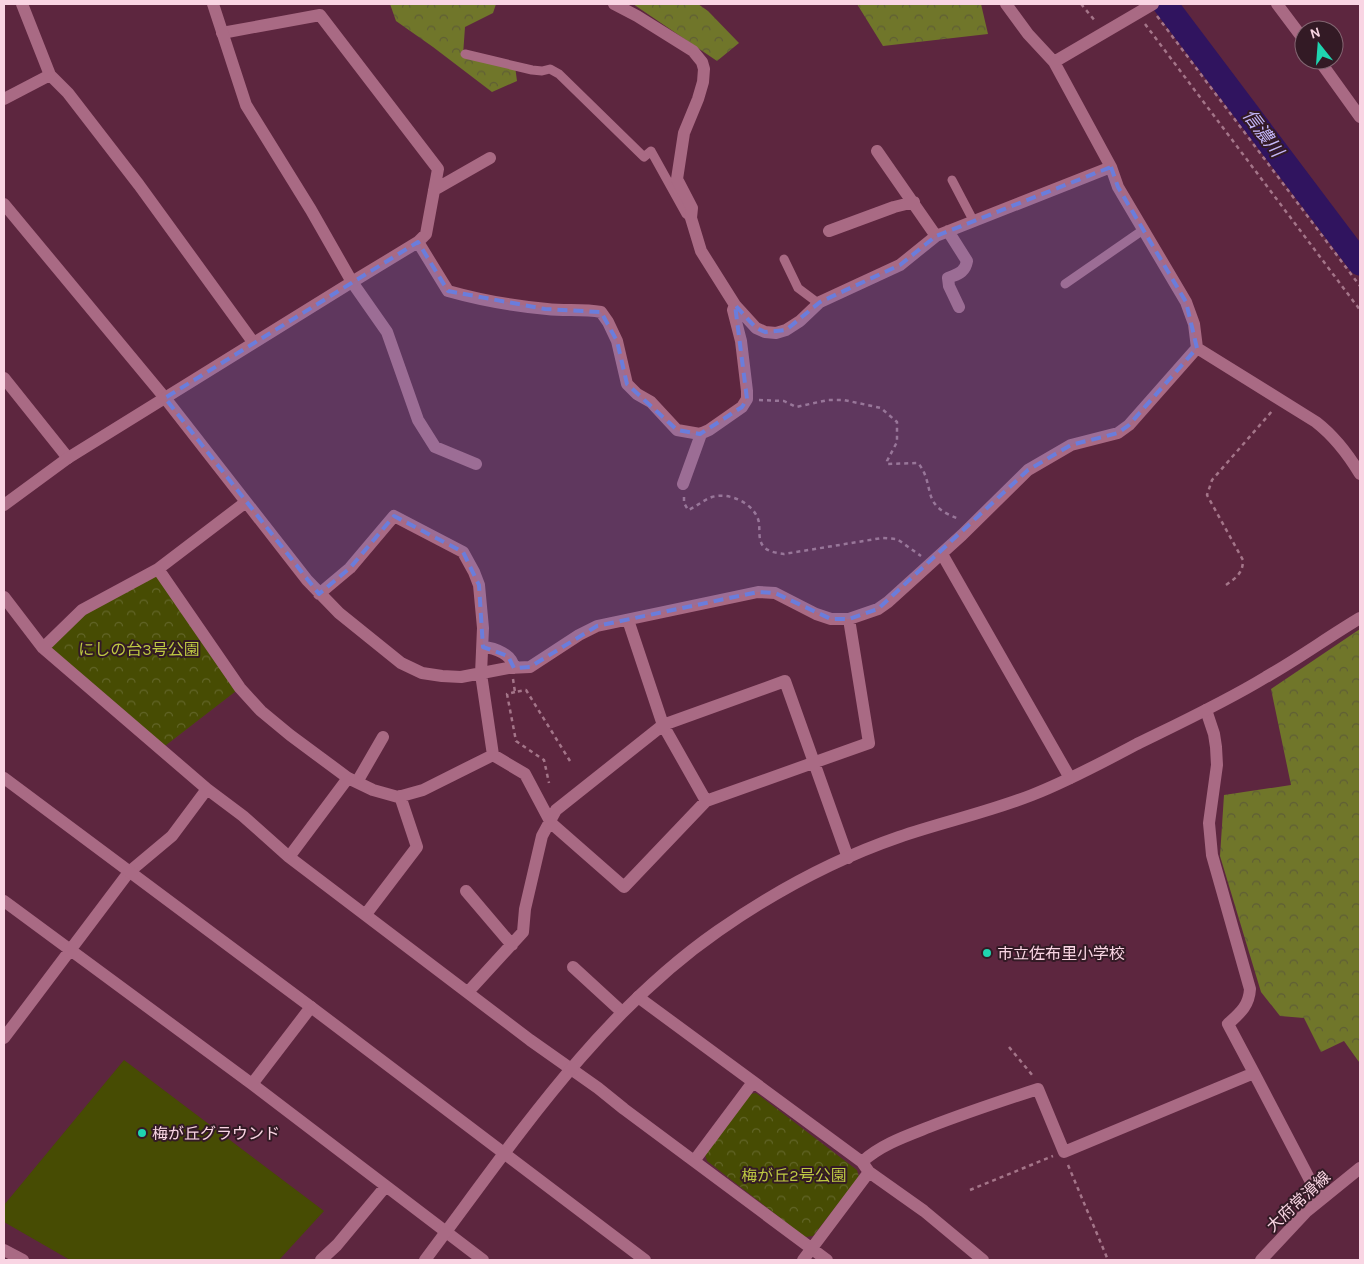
<svg xmlns="http://www.w3.org/2000/svg" width="1364" height="1264" viewBox="0 0 1364 1264" font-family="Karla,'Noto Sans JP',sans-serif">
<style>
.forest{fill:url(#forest-crowns)}
.park{fill:url(#park-crowns)}
.pitch{fill:#474c03}
.lines{fill:none;stroke-linecap:round;stroke-linejoin:round}
.river{stroke:#30145f;stroke-width:25}
.path{stroke:#a47589;stroke-width:2.5;stroke-dasharray:4 4;stroke-linecap:butt}
.service{stroke:#a96a84;stroke-width:9}
.minor{stroke:#a96a84;stroke-width:12}
.tertiary{stroke:#a96a84;stroke-width:12}
.secondary{stroke:#a96a84;stroke-width:12}
.marked{fill:#6a7ddc;fill-opacity:0.2;stroke:#6a7ddc;stroke-width:4;stroke-dasharray:10 6;stroke-linejoin:round}
.poi-dot{fill:#1fd5b0;stroke:#331a25;stroke-width:2}
.labels{text-anchor:middle;stroke-width:4;stroke-linejoin:round;paint-order:stroke}
.park-label{font-size:16px;fill:#bdc842;stroke:#331a25}
.poi-label{font-size:16px;fill:#f9d5e3;stroke:#331a25;text-anchor:start}
.street-label{font-size:16px;fill:#f9d5e3;stroke:#331a25}
.water-label{font-size:18px;font-style:italic;fill:#c4b6f8;stroke:#331a25}
</style>
<defs>
<pattern id="forest-crowns" width="20" height="18" patternUnits="userSpaceOnUse" patternTransform="scale(1.25)"><rect width="20" height="18" fill="#70762a"/><path d="M2 6a3 3 0 1 1 6 0M12 15a3 3 0 1 1 6 0" fill="none" stroke="#5f5e36"/></pattern>
<pattern id="park-crowns" width="20" height="18" patternUnits="userSpaceOnUse" patternTransform="scale(1.25)"><rect width="20" height="18" fill="#474c03"/><path d="M2 6a3 3 0 1 1 6 0M12 15a3 3 0 1 1 6 0" fill="none" stroke="#626528"/></pattern>
</defs>
<rect width="100%" height="100%" fill="#5d263f"/>
<path class="forest" d="M390,4H496L493,13L465,27L463,55L515,66L517,81L492,92L433,47L396,21Z
M633,4H698L708,11L739,43L717,61Z
M857,4H981L988,34L883,46Z
M1360,629V1062H1359L1344,1041L1321,1052L1304,1018L1280,1016L1261,992L1220,856L1224,795L1291,785L1271,689Z"/>
<path class="park" d="M158,569L240,688L161,749L43,648L82,610Z
M756,1093L857,1170L859,1177L813,1236L805,1237L707,1161L705,1155L750,1094Z"/>
<path class="pitch" d="M124,1060L324,1211L279,1260H70L4,1222V1205Z"/>
<g class="lines">
<path class="river" d="M1165,4L1360,263"/>
<path class="path" d="M1081,4L1096,22
M1157,16L1360,286
M1145,24L1360,310
M759,400L784,401L796,407L828,400H844L881,408L897,422V442L887,461V464L918,463C930,477 927,494 935,504C940,511 951,516 959,519
M684,497V503L688,510C696,507 703,500 712,497C728,492 752,502 758,519C761,527 757,538 763,546C768,552 777,553 784,554L882,538L897,539L921,556
M1226,585C1236,578 1243,573 1243,560L1207,495L1212,480L1273,410
M513,679L515,692L526,690L570,761
M515,692L507,694L516,741L544,760L549,783
M1009,1047L1033,1076
M1068,1165L1108,1260
M970,1190L1053,1156"/>
<path class="service" d="M465,54L532,70L542,71L550,69L559,74L644,157L651,151L686,214L691,218
M952,180L973,220
M784,259L798,288L818,303
M1065,284L1143,230"/>
<path class="minor" d="M22,4L50,75L68,93L139,185L253,342
M614,4L637,16L693,51L702,62L704,69L703,82L698,99L684,133L677,179L692,208L691,218L701,251L735,305
M222,33L320,15L438,169L426,234L418,242L352,282L387,332L418,420L435,447L476,464
M1054,62L1153,4
M4,99L50,75
M877,151L936,236
M434,190L490,158
M4,204L165,398L307,580L339,613L401,663L422,673L442,676L461,677L508,668L530,667L579,635L597,626L758,592L775,593L816,614L831,619H849L878,609L888,602L962,535L1028,470L1071,445L1118,433L1129,425L1197,348L1194,324L1186,302L1118,187L1111,167L1054,62L1028,34L1006,4
M829,231L894,207L914,202
M948,231L967,261C965,273 957,274 948,278L949,286L959,307
M418,242L448,291C480,300 514,306 547,309C565,311 583,309 601,312L608,322L617,341L627,384L637,394L651,402L677,430L700,434L709,430L742,407L747,399V391L741,341L733,310L735,305L756,328L765,332L776,333L786,330L800,321L820,302L900,265L936,236L1111,167
M1197,348L1316,422C1334,436 1348,454 1360,474
M4,378L68,458
M683,484L700,437V434
M942,554L1070,778
M158,569L240,688L261,711L290,735L348,778L373,790L398,797L423,790L493,755L481,674L483,628L479,585L474,572L463,552L394,516L350,568L319,594
M4,597L43,648L207,789L243,816L289,857L530,1040L598,1088L624,1109L827,1260
M628,620L663,725L706,801
M483,647C495,648 512,654 514,668
M43,648L82,610L158,569L246,502
M1206,710L1214,734L1216,747L1217,765L1209,823L1212,855L1250,989C1249,1006 1240,1013 1228,1024L1254,1073
M493,755L525,774L551,823L624,887L706,801L869,743L849,619
M357,782L383,737
M289,857L348,778
M466,891L512,945
M4,901L252,1084L483,1260
M366,914L417,847L400,796
M573,967L622,1012
M468,992L523,932L525,909L542,836L556,810L663,725L785,681L848,858
M638,997L862,1162L869,1172L924,1211L983,1260
M4,1038L129,872L172,836L207,789
M252,1084L311,1007
M694,1161L753,1082
M862,1162C880,1145 906,1136 929,1127C965,1113 1001,1101 1038,1089L1064,1152L1254,1073L1311,1182L1324,1197
M4,1250L23,1260
M321,1260L337,1245L386,1186
M803,1260L869,1172"/>
<path class="tertiary" d="M4,505L68,458L352,282L311,210L246,105L213,4
M4,778L311,1007L645,1260
M425,1260C513,1143 596,1016 718,931C774,892 835,859 899,837C943,822 989,812 1032,795C1068,781 1103,762 1137,744C1180,723 1225,702 1266,677C1298,659 1328,637 1360,618"/>
<path class="secondary" d="M1277,4L1304,40
M1319,60L1360,117
M1261,1260L1307,1211L1360,1168"/>
</g>
<path class="marked" d="M1111,167L1118,187L1186,302L1197,348L1129,425L1118,433L1071,445L1028,470L878,609L849,619H831L775,593L758,592L597,626L530,667L514,668L508,656L483,647L479,585L463,552L394,516L350,568L319,594L165,398L418,242L448,291L545,309L601,312L617,341L627,384L677,430L700,434L742,407L747,399L735,305L756,328L765,332L786,330L820,302L900,265L936,236Z"/>
<g class="poi-dot">
<circle cx="987" cy="953" r="5"/>
<circle cx="142" cy="1133" r="5"/>
</g>
<g class="labels">
<g class="park-label">
<text x="139" y="655">にしの台3号公園</text>
<text x="794" y="1181">梅が丘2号公園</text>
</g>
<g class="poi-label">
<text x="997" y="959">市立佐布里小学校</text>
<text x="152" y="1139">梅が丘グラウンド</text>
</g>
<g class="street-label">
<text transform="translate(1298 1201) rotate(-43)" y="6">大府常滑線</text>
</g>
<g class="water-label">
<text transform="translate(1263 133) rotate(53)" y="6">信濃川</text>
</g>
</g>
<rect width="1364" height="1264" fill="none" stroke="#f9d5e3" stroke-width="10"/>
<g transform="translate(1319 45) rotate(343)"><circle r="24" fill="#331a25" stroke="#826571"/>
<path d="M0-4L9 19L0 12L-9 19Z" fill="#1fd5b0"/>
<text y="-8" font-size="14" font-weight="bold" text-anchor="middle" fill="#f9d5e3">N</text>
</g>
</svg>
